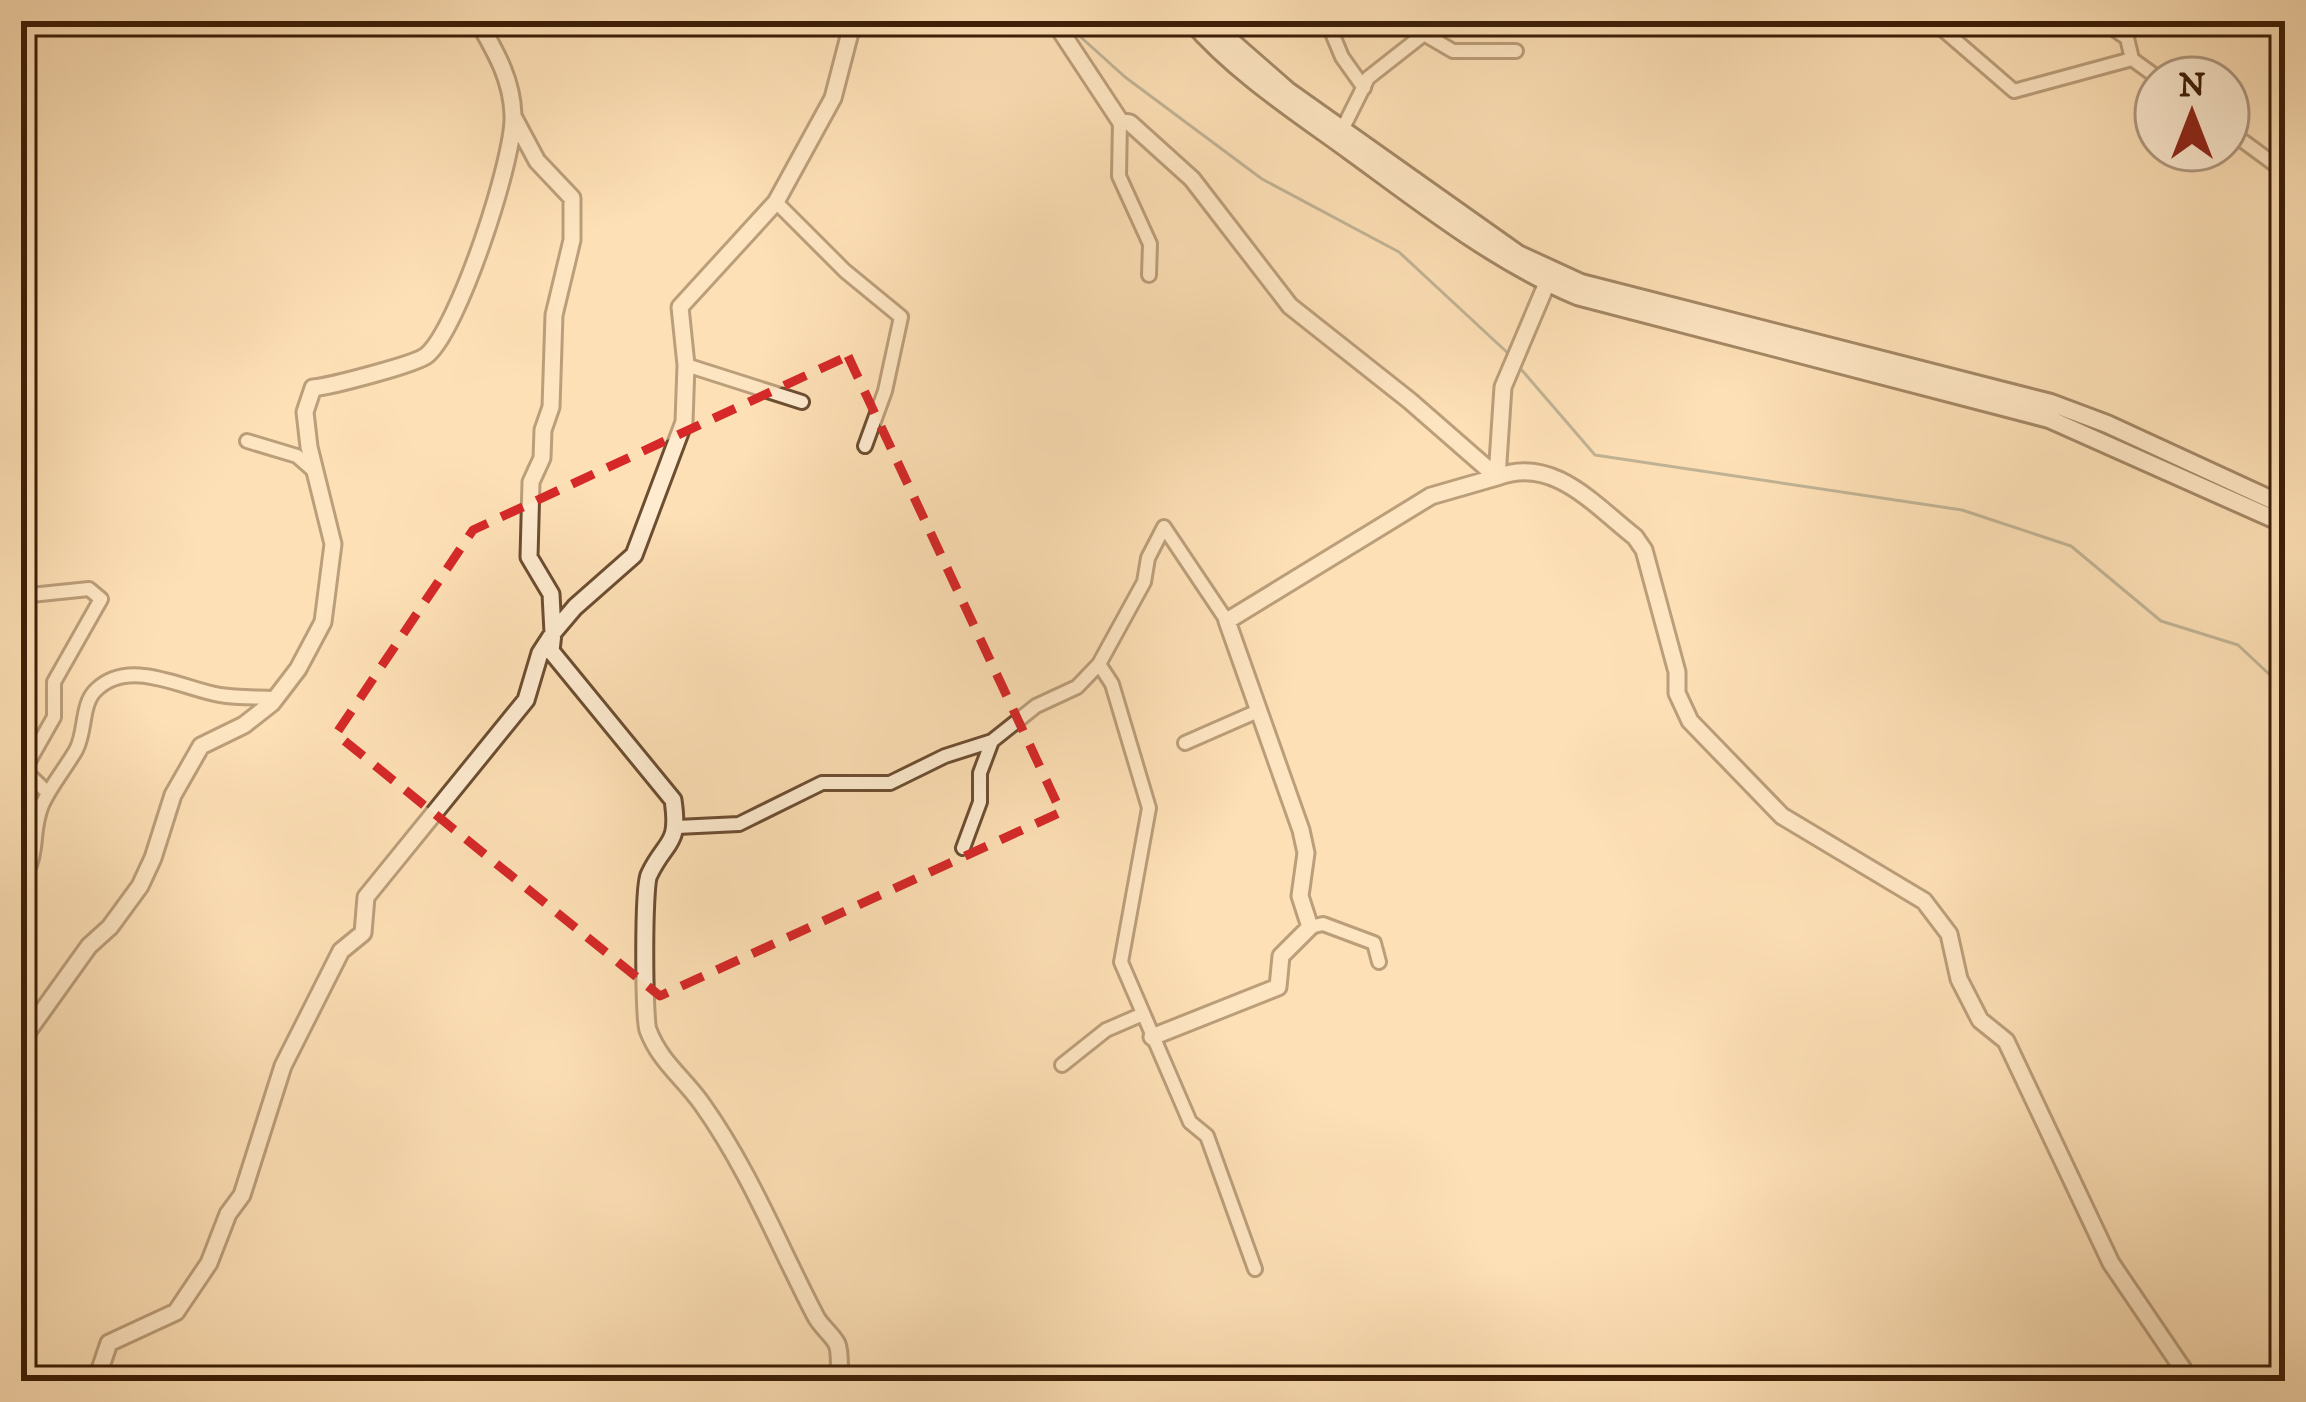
<svg xmlns="http://www.w3.org/2000/svg" width="2306" height="1402" viewBox="0 0 2306 1402" font-family="'IM FELL DW Pica',serif">
<style>
.lines{fill:none;stroke-linecap:round;stroke-linejoin:round}
.stream{stroke:#787d6d;stroke-width:3}
.minor-casing{stroke:#6c4e31;stroke-width:18}
.tertiary-casing{stroke:#6c4e31;stroke-width:21}
.secondary-casing{stroke:#3b1d05;stroke-width:22}
.minor{stroke:#feebd0;stroke-width:12}
.tertiary{stroke:#feebd0;stroke-width:15}
.secondary{stroke:#feebd0;stroke-width:16}
.marked{fill:none;stroke:#d62828;stroke-width:9;stroke-dasharray:24 15;stroke-linejoin:round}
</style>
<rect width="100%" height="100%" fill="#fee0b6"/>
<filter id="stains"><feTurbulence type="fractalNoise" baseFrequency=".00167" numOctaves="4"/><feColorMatrix values="0 0 0 0 .2 0 0 0 0 .09 0 0 0 0 .02 0 0 0 .5 -.17"/></filter>
<radialGradient id="worn" r=".72"><stop offset=".6" stop-color="#630" stop-opacity="0"/><stop offset="1" stop-color="#630" stop-opacity=".3"/></radialGradient>
<g class="lines">
<path class="stream" d="M1064,22L1125,77L1262,179L1399,252L1511,356
M1520,368L1595,455L1962,510L2071,546L2161,621L2238,645L2285,689"/>
<g class="minor-casing">
<path id="minor" d="M1327,21L1342,57L1364,88
M1421,21L1424,34L1453,51H1516
M1933,21L2014,91L2132,59L2158,78
M2102,21L2127,38L2132,59
M1120,121L1119,176L1150,244L1149,275
M1342,130L1368,78L1424,34
M2228,130L2285,172
M776,202L845,271L901,317L885,391L865,446
M686,365L802,402
M247,441L297,456L314,471
M21,596L89,589L101,599L54,682V717L24,770L48,793
M1227,621L1164,527L1148,558L1144,582L1099,664L1112,684L1149,808L1121,962L1190,1122L1207,1136L1255,1269
M1185,743L1258,711
M677,827L739,824L822,783H890L945,756L992,741L1036,706L1077,687L1099,664
M963,848L980,802V773L992,741
M21,883C41,851 30,835 42,805C51,785 65,769 76,750C86,732 81,704 96,690C130,657 183,689 220,695C238,698 257,697 275,698
M1310,927L1323,924L1374,943L1379,962
M1062,1065L1106,1030L1143,1014"/>
</g>
<g class="tertiary-casing">
<path id="tertiary" d="M1054,21L1120,121L1130,123L1192,179L1290,306L1410,401L1497,477L1431,496L1227,621L1301,830L1306,853L1300,896L1310,927L1281,956L1278,987L1152,1037
M1547,283L1503,387L1497,477C1553,455 1594,505 1635,537L1644,550L1677,672V693L1690,721L1782,816L1924,901L1949,934L1959,979L1980,1020L2006,1041L2111,1263L2191,1381
M21,1041L89,946L110,927L140,886L153,858L173,795L201,746L244,725L272,703L298,669L323,622L333,544L309,447L305,412L313,388C331,386 417,364 427,355C459,328 515,157 513,115C512,79 495,51 478,21
M96,1381L109,1343L176,1312L209,1263L228,1214L242,1195L283,1066L341,951L363,933L366,897L526,700L540,653L553,633L551,594L529,557L531,482L542,458L543,430L551,407L554,315L572,240V198L537,161L514,118
M839,1381C839,1371 841,1354 837,1344C832,1334 820,1326 815,1315C778,1244 749,1170 702,1104C684,1078 660,1062 648,1030C644,1018 643,887 649,875C666,839 680,847 673,800L551,651L553,633L575,607L634,555L684,422L686,365L680,307L776,202L833,98L853,21"/>
</g>
<g class="secondary-casing">
<path id="secondary" d="M1191,21C1236,73 1295,111 1350,151C1423,204 1493,260 1577,296L2049,419L2285,524
M1208,21L1288,91L1518,254L1581,283L2051,403L2107,424L2285,506"/>
</g>
<use href="#minor" class="minor"/>
<use href="#tertiary" class="tertiary"/>
<use href="#secondary" class="secondary"/>
</g>
<path d="M0 0H2306V1402H0ZM848,356L1061,812L660,996L336,734L473,530Z" fill="#fee0b6" fill-opacity=".55" fill-rule="evenodd"/>
<path class="marked" d="M848,356L1061,812L660,996L336,734L473,530Z"/>
<rect width="2306" height="1402" fill="none" stroke="#fee0b6" stroke-width="72"/>
<rect x="24" y="24" width="2258" height="1354" fill="none" stroke="#3b1d05" stroke-width="6"/>
<rect x="36" y="36" width="2234" height="1330" fill="none" stroke="#3b1d05" stroke-width="3"/>
<g transform="translate(2192 114)"><circle r="57" fill="#feebd0" stroke="#b0997f" stroke-width="3"/>
<path d="M0-9L21 45L0 30L-21 45Z" fill="#8f2418"/>
<text y="-18" font-size="33" font-weight="bold" text-anchor="middle" fill="#3b1d05">N</text>
</g>
<rect width="100%" height="100%" filter="url(#stains)"/>
<rect width="100%" height="100%" fill="url(#worn)"/>
</svg>
